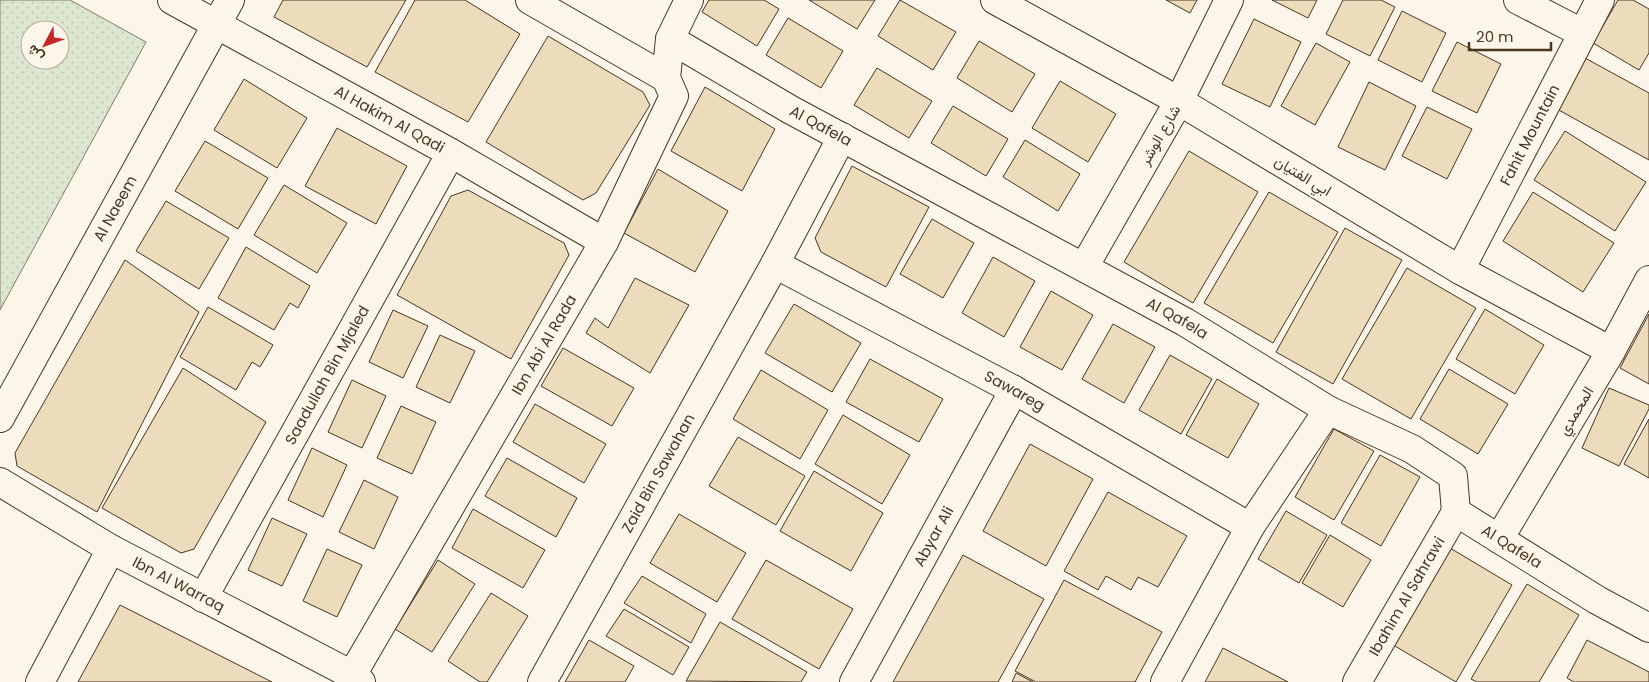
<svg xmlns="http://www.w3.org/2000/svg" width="1649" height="682" viewBox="0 0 1649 682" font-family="Poppins,Vazirmatn,sans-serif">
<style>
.park{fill:url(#park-dots);stroke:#887966;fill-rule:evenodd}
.building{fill:#ecdcbc;stroke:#4a3520}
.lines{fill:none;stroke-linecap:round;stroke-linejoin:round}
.minor-casing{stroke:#4a3520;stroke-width:30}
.minor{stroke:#fbf6e9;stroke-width:28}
.labels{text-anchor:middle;stroke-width:4;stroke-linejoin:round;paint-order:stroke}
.street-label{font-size:15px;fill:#4a3520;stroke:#fbf6e9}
</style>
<defs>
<pattern id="park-dots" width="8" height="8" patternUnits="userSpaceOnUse" patternTransform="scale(1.25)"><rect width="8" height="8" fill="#dce7d0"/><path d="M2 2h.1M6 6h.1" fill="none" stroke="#bec7b2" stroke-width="1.8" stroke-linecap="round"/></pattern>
</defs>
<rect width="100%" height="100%" fill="#fbf6e9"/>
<path class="park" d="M0,0H70L146,42L0,310ZM30,30H60V60H30Z"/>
<path class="building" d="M283,0H406L367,67L274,17Z
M415,0H465L520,34L468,122L375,72Z
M709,0H764L779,9L757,46L702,12Z
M809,0H875L857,29Z
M900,0L956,32L933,70L878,36Z
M1166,0H1197L1190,13Z
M1272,0H1317L1308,18Z
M1343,0H1381L1395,7L1370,56L1326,34Z
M1618,0H1633L1649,9V53L1639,70L1593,43Z
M1402,11L1446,33L1422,82L1378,60Z
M788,18L843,51L821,88L766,55Z
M1254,19L1301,42L1270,107L1222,84Z
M548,36L643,92L650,105L596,193L583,200L486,142Z
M979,41L1035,74L1012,112L957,78Z
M1457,42L1501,64L1477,113L1432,91Z
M1316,43L1350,62L1315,125L1281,106Z
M1585,58L1649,93V160L1557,109Z
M877,68L932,101L909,138L854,105Z
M244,79L307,118L277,168L214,130Z
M1060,81L1116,114L1088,162L1032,128Z
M1369,82L1416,106L1385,170L1338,147Z
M705,87L775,129L742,191L671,151Z
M953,106L1008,139L986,176L931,143Z
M1427,107L1472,129L1447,179L1402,156Z
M337,128L407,166L376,224L305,186Z
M1565,131L1646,182L1615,231L1534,180Z
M1025,140L1080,174L1058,211L1003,177Z
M205,141L268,178L238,229L175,191Z
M1189,151L1258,192L1193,303L1124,262Z
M852,166L929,207L886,287L821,252L815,238Z
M658,169L728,211L695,272L624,233Z
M284,185L347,223L317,273L254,235Z
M468,190L564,243L569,255L511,359L397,295L451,196Z
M1269,192L1338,232L1273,343L1204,303Z
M1533,192L1614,243L1583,292L1503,241Z
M166,201L229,238L199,289L136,251Z
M932,219L974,243L943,298L900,274Z
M1345,228L1402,260L1333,384L1276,352Z
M246,247L310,286L298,308L290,303L274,330L218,298Z
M993,257L1035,281L1004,337L962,313Z
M125,260L199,312L97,512L17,466L15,453Z
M1407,268L1476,308L1411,419L1342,379Z
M635,278L689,305L650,373L586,333L595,318L608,328Z
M1051,291L1093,315L1062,370L1020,347Z
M794,304L861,343L832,392L765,353Z
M208,307L273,345L260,367L252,362L236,390L180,357Z
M1485,309L1544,345L1515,394L1456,359Z
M393,310L428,326L403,378L369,362Z
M1649,314V384L1620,368Z
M1113,324L1155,347L1124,403L1082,379Z
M440,335L475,351L450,403L416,387Z
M563,348L634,388L612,426L541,386Z
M1170,355L1212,379L1181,434L1139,410Z
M870,359L943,399L919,442L846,402Z
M183,368L266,422L194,549L181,553L102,508Z
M1449,369L1508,404L1478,454L1420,419Z
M761,370L828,410L800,459L733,419Z
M1217,379L1259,404L1228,458L1186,435Z
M352,380L386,396L362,448L328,432Z
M1609,388L1649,405V409L1619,466L1582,448Z
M535,404L606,444L584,483L513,442Z
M401,406L436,422L412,474L377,458Z
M843,415L910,455L882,504L815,464Z
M1649,419V478L1624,464Z
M1334,429L1374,451L1334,520L1295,497Z
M738,437L805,476L776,525L709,486Z
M1030,444L1093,479L1046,566L983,531Z
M312,448L347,465L323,517L288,500Z
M1380,455L1420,477L1381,546L1341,523Z
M507,458L577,498L556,537L485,496Z
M814,471L883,513L851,571L780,531Z
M364,480L398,497L374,549L339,532Z
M1108,492L1187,536L1158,587L1138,577L1131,590L1106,576L1098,590L1064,571Z
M473,509L545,550L523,588L452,548Z
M1286,511L1327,535L1299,583L1258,559Z
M679,514L746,553L717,602L650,563Z
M272,518L307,534L282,586L248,570Z
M1330,535L1371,560L1343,607L1302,583Z
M1445,545L1512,585L1456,682L1388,642Z
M327,549L362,565L337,617L303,601Z
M963,555L1044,599L998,682H893Z
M438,560L475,584L432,652L395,629Z
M766,560L853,609L819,669L732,619Z
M642,576L706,614L691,643L624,603Z
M1064,580L1162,632L1135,682H1036L1015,671Z
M1527,584L1579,615L1539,682H1477L1471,679Z
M491,593L528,616L487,682H480L448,661Z
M120,605L272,682H78Z
M624,609L689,647L673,675L606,636Z
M720,622L807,672L801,682L686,681Z
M589,640L634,666L625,682H565Z
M1587,640L1649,672V682H1574L1567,678Z
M1223,648L1288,682H1205Z
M1016,673L1033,682H1012Z"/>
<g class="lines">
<g class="minor-casing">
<g id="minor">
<path id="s1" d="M172,0L451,153L604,242"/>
<path d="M530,0L666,78"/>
<path d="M995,0L1179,101L1460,270L1611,351"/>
<path d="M1518,0L1582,33"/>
<path id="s2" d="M670,39L791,110L1185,322L1328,410L1412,449L1453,476L1456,512L1597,600L1649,628"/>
<path id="s3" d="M775,264L1014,390L1250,527"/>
<path d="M1084,267L1179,101L1229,0"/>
<path id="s4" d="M1460,270L1600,0"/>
<path id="s5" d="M0,418L230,0"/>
<path id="s6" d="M0,482L111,549L352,675L361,682"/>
<path d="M1499,539L1611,351L1649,280"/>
<path id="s7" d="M203,598L451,153"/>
<path id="s8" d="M352,675L604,242L674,96L666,78L670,39L689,0"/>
<path d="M40,682L111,549"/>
<path id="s9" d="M542,682L775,264L842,137"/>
<path id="s10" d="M854,682L1014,390"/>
<path d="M1165,682L1250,527L1328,410"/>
<path id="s11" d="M1357,682L1456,512"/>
</g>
</g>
<use href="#minor" class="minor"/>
</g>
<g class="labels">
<g class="street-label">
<text dy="5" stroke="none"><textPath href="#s1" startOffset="248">Al Hakim Al Qadi</textPath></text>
<text dy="5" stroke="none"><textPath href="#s2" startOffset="174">Al Qafela</textPath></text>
<text transform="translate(1160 135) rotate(-60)" y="5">شارع الوشر</text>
<text dy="5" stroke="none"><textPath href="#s4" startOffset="152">Fahit Mountain</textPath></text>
<text transform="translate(1303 176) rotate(31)" y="5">ابي الفتيان</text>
<text dy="5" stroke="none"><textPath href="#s5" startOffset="239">Al Naeem</textPath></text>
<text dy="5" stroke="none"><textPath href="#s2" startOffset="579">Al Qafela</textPath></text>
<text dy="5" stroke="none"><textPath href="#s8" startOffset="382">Ibn Abi Al Rada</textPath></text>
<text dy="5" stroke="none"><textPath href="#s7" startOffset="255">Saadullah Bin Mjaled</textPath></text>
<text dy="5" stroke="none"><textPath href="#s3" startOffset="271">Sawareg</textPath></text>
<text transform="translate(1576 411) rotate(-59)" y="5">المحمدي</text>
<text dy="5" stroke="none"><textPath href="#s9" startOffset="239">Zaid Bin Sawahan</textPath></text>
<text dy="5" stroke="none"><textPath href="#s10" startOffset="166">Abyar Ali</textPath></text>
<text dy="5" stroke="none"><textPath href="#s2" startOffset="999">Al Qafela</textPath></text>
<text dy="5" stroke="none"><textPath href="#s6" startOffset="206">Ibn Al Warraq</textPath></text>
<text dy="5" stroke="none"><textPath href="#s11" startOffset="99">Ibahim Al Sahrawi</textPath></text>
</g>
</g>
<g transform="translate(45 45) rotate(229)"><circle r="24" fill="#fbf6e9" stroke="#b4a999"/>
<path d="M0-4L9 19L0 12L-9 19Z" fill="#c62828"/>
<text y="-8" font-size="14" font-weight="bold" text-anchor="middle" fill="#4a3520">ش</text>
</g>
<path d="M1469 42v8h82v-8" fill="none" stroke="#4a3520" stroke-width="2.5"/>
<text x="1476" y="42" font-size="15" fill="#4a3520" stroke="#fbf6e9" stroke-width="4" paint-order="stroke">20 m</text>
</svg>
